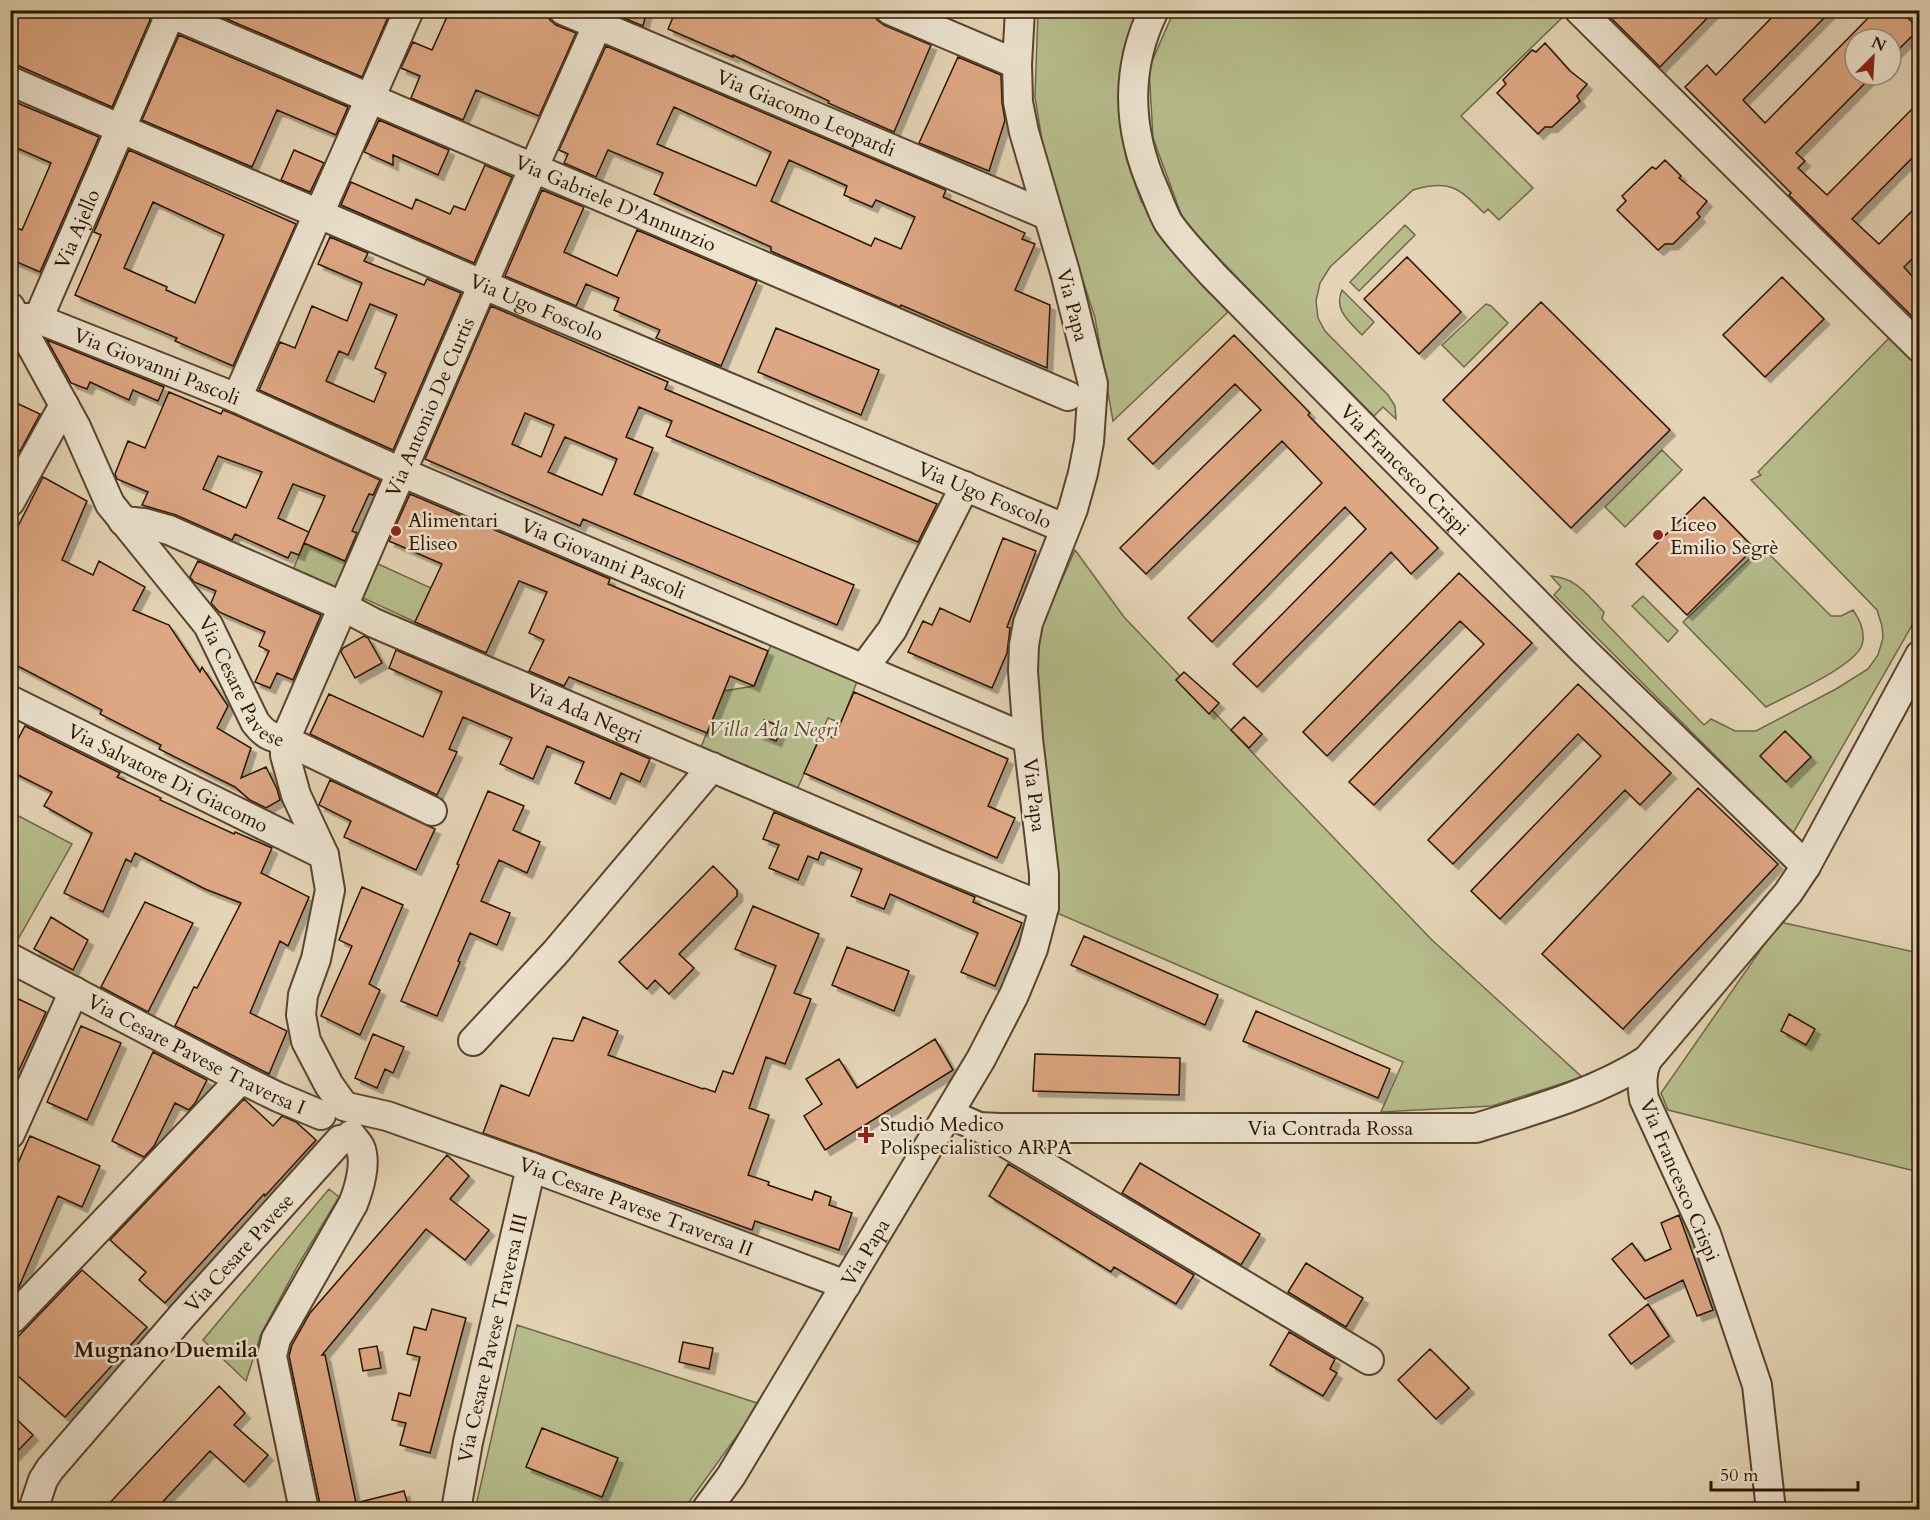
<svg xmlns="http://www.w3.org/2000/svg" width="1930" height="1520" viewBox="0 0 1930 1520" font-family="Cardo,serif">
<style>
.green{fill:#b6bc8c;stroke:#706846;stroke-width:1.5}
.building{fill:#dda783;stroke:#2a1400;stroke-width:1.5;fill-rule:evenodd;filter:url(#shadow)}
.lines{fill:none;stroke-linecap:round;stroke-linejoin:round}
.minor-casing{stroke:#58442d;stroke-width:32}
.minor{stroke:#ede3cf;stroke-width:28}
.poi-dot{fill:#8f2418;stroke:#ede3cf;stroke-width:2}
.labels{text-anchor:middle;stroke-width:5;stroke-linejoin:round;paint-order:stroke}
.street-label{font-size:20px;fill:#2a1400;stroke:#ede3cf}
.poi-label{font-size:20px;fill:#2a1400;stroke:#ede3cf;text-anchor:start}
.park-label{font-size:20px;font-style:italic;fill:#54462a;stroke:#ede3cf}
.neighbourhood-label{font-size:21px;font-weight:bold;fill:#2a1400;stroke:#ede3cf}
</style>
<defs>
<filter id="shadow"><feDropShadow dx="5.5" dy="5.5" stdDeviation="0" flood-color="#0004"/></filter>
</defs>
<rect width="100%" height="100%" fill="#e4d4b5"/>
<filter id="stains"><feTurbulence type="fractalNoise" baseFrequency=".00333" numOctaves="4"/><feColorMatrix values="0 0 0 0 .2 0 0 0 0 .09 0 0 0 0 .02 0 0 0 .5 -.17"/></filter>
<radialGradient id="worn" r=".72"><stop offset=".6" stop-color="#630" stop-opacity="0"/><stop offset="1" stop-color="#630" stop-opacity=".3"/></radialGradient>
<path class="green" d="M1560,10L1565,15L1461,116L1533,188L1499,220L1488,209L1484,213C1459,188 1450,179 1413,190L1330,267L1320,283L1316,301L1318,318L1325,331L1388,395L1395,406L1396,419L1383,407L1374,416L1273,315L1184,222L1153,138L1149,68L1174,11Z
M1038,11H1137L1123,52L1122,130L1126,158L1141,201L1170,247L1228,312L1113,421L1095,318L1046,165L1035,97Z
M1405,225L1415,235L1359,291L1350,282Z
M1342,290L1374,322L1362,335C1350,322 1333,310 1342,290Z
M1486,304L1491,306L1508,323L1464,367L1442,345Z
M1893,334L1919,360V613L1793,833L1554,595L1561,587L1551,576C1577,578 1587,595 1604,612L1602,619L1704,725L1711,719L1735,731H1756L1836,689L1868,669L1878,655L1883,638L1882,626L1877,610L1751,480L1761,475L1758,472Z
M1662,450L1682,470L1625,527L1605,507Z
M304,543L351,564L337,594L291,575Z
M1762,547L1831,616H1841L1853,610C1860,620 1866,632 1862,645C1854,667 1788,695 1766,707L1683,622Z
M1075,550L1124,617L1283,785L1432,940L1582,1077L1492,1106L1381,1112L1403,1062L1057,913L1033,699L1041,627Z
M376,563L431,588L415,622L361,597Z
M1643,596L1678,631L1668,642L1632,606Z
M772,642L858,679L841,723L828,718L796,792L701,747L724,691L754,686Z
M11,812L72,844L17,941L11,938Z
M1780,922L1919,953V1172L1668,1110L1661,1093Z
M329,1189L339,1197L298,1265L261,1334L246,1381L203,1340Z
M517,1325L760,1404L684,1509L475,1510Z"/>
<path class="building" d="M10,10H147L150,20L112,107L10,62Z
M206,10H391L362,77Z
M450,10H539L547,14L550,20L556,25L576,33L539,116L476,90L463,120L411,98L420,76L401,68L413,42L432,50Z
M620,10H647L643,26L619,16Z
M676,10H871L874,12L877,20L884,25L931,45L894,132L828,103L829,101L733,55V57L668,29Z
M1603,10H1715L1660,67Z
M1779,10H1832L1743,100L1765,123L1876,10H1900L1919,29L1891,57V39H1855V75H1873L1796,153L1805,161L1798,168L1827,195L1920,101V150L1852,219L1879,244L1920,203V251L1904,267L1920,285V324L1789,195L1791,193L1685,87L1707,65L1716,75Z
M179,35L348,107L336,135L277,110L252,167L142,120Z
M1545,43L1570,71L1587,84L1577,96L1580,101L1552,127H1545L1538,134L1497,93L1506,84L1503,80L1532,50L1536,52Z
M606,46L946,190L943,197L1025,233L1022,239L1035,244L1015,290L1050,305L1047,368L901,305L900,307L782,256L771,251V247L654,194L663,173L608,150L596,177L564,163L568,154L559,150ZM674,107L771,152L756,186L657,144ZM789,160L847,186L844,195L872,207L876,200L915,217L901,249L875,238L871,246L771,201Z
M958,57L1001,75L1002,103L1005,120L989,171L919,143Z
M10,100L99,137L40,272L10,259V225L22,230L51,163L10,145Z
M379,120L449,150L438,175L393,155V165L364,152Z
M129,150L296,224L233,366L175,341L177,338L75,295L101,235L94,232ZM153,202L224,235L195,303L166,290L167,287L124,268Z
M294,150L324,163L310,192L281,180Z
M1665,160L1681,176L1679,178L1707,201L1697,213L1700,217L1673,244H1665L1658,250L1617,210L1626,201L1622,196L1652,167L1656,169Z
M485,165L512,177L474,263L341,205L351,182L412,209L416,199L450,214L454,206L465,210Z
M542,190L584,207L564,252L617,276L637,230L757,281L721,366L656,338L660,330L614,310L619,298L586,284L576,306L505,276Z
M330,237L368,253L364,261L424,285L427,279L461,293L393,450L259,390L280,342L295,348L312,306L347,321L362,283L318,264ZM370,304L397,315L375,368L386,373L374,402L326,381L339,351L348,355Z
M1407,257L1461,312L1419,354L1364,299Z
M1782,277L1824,319L1765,377L1723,335Z
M1541,302L1670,430L1571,528L1443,400Z
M491,306L668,382L665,389L937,504L918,542L666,436L672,421L639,407L626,437L653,448L634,494L854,585L837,625L583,519L580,526L425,459ZM525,413L554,425L541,457L512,444ZM565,437L617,459L602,495L548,472Z
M776,328L879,370L861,415L758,372Z
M1234,335L1310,413L1308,415L1438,548L1411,574L1391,552L1257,687L1233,664L1366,529L1345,507L1212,642L1188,618L1322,483L1282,441L1146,574L1120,548L1261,410L1235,384L1153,464L1128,439Z
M47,340L164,387L158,401L133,390L129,400L90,382L87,389L71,383Z
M169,392L221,414L223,410L231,413L380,480L373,495L369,494L352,531L357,533L345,561L304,543L299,555L291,552L288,558L235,534L232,540L176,515L142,505L148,492L117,479L115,474L128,441L145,448ZM218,456L262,472L246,508L203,489ZM293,484L325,496L304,543L309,532L278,518Z
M10,400L40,414L20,451L10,446Z
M43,477L87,501L62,560L93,575L99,561L145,587L133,610L169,625L200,672L202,667L228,706L217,728L251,748L241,778L266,767L277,789L280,800L266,808L250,800L235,787L159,749L161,745L100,714L102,710L10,662V542Z
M410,494L610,579L608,584L768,651L754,686L730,676L707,733L569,677L564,686L529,671L544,640L529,633L547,592L519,581L486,653L415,622L442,564L389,541Z
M1704,497L1754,548L1687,615L1636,564Z
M1003,538L1036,551L1007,627L1010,628L1007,653L992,688L908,652L923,621L932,625L940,608L970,622Z
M198,561L321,615L293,680L277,673L270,688L255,682L269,651L259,646L265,632L219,612L211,603L216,591L194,582L190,577Z
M1459,573L1532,643L1374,805L1349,782L1484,644L1460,621L1327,756L1303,732Z
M364,636L368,638L382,663L355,678L341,652L343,648Z
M396,650L650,759L640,782L621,773L610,799L575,783L584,762L547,746L533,779L500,764L512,738L463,717L449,749L457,752L437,795L310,734L329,694L423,737L442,692L389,668Z
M1184,672L1219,703L1209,714L1176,680Z
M1578,684L1671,773L1640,805L1625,790L1500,919L1471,891L1601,756L1578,734L1453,864L1428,840Z
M854,692L1008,759L988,806L1015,818L997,858L804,773L822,733L834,738Z
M1244,717L1262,734L1249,748L1231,730Z
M764,720L782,727L776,741L758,734Z
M25,726L120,773L117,777L161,798L160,800L234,834L235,832L272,848L261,873L309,897L288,946L280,941L250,1013L287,1031L269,1074L175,1026L194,987L197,988L241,903L205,889L135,853L131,862L126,859L103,912L64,893L92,833L44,806L52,792L10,771V754Z
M1785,731L1811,757L1786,782L1760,756Z
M330,780L435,829L416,870L344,837L351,821L319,805Z
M1698,788L1778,864L1623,1029L1542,954Z
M488,791L524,806L513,830L540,842L527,873L499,860L481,901L510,913L497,945L470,933L458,961L460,962L437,1016L401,1001L459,865L457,864Z
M774,812L975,897L973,902L1022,923L995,986L961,972L978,933L890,894L884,909L851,896L862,869L821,852L818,860L808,856L798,880L769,868L779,845L763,839Z
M713,866L737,890V896L679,954L694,968L669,994L655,980L647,989L619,962Z
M362,887L403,905L369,984L380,990L360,1035L321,1016L352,946L339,940Z
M145,902L193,923L148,1012L101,987Z
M753,906L819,934L794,993L811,999L785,1064L766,1057L749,1108L769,1115L748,1175L769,1182L768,1185L812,1200L815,1191L831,1197L829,1205L852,1213L839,1250L755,1221L752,1230L483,1133L501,1085L529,1096L553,1038L573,1041L583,1017L618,1031L608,1055L703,1089L704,1088L715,1092L723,1071L733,1074L776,966L735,949Z
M51,917L88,940L73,970L34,949Z
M1084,936L1218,995L1205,1025L1071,965Z
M847,947L909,971L894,1011L832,985Z
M10,995L46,1012L10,1089Z
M1256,1011L1390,1069L1378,1098L1243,1041Z
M1789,1014L1815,1029L1806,1045L1781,1031Z
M81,1026L121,1043L87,1120L47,1102Z
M373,1034L404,1047L393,1073L385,1069L377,1088L355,1078Z
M935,1039L953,1070L825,1150L804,1116L822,1104L806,1079L839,1059L857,1088Z
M153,1052L207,1080L195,1103L189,1110L175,1103L154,1146L144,1157L112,1141Z
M1035,1054L1180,1058L1179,1095L1033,1091Z
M244,1099L273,1126L282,1116L296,1122L316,1140L265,1196L264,1194L165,1303L139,1280L146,1272L110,1240Z
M30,1136L100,1166L82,1207L58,1196L18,1289L10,1297V1181Z
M447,1155L469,1176L450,1199L489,1230L465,1260L426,1229L322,1355H325L356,1503L404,1491L409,1509H321L289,1356L292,1345L310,1313Z
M1140,1163L1260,1234L1241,1265L1122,1193Z
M1008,1164L1194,1275L1176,1304L1114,1267L1111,1272L989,1196Z
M1679,1215L1713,1310L1697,1316L1683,1280L1645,1299L1612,1259L1632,1243L1645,1261L1671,1249L1661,1223Z
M1306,1263L1363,1298L1346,1327L1288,1292Z
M82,1270L147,1327L65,1417L10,1369V1345Z
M1648,1304L1669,1336L1631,1364L1609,1335Z
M432,1309L466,1318L430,1453L400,1445L406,1423L392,1420L399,1393L410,1396L420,1357L407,1354L414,1327L426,1330Z
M1289,1332L1335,1359L1330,1369L1337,1373L1323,1396L1270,1365Z
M683,1342L713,1348L709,1369L679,1362Z
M377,1346L381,1368L363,1371L359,1349Z
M1430,1349L1469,1388L1436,1419L1398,1380Z
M219,1386L245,1413L234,1425L268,1455L244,1482L210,1451L156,1509H104Z
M10,1413L33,1435L10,1459Z
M542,1428L618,1458L602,1497L526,1467Z"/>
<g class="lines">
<g class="minor-casing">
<g id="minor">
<path id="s1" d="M163,10L1068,396"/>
<path id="s2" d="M563,10L1047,215"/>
<path d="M890,10L1017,64"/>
<path id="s3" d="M1154,10C1124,71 1128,132 1155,192C1159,202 1163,213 1168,222C1179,239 1199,259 1213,275L1584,651L1806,866"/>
<path d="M1579,10L1920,348"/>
<path id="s4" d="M10,81L484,285L1064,528"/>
<path d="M121,128L172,10"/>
<path d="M322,207L409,10"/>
<path id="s5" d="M10,307L76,427L110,504L208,625L255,722C264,734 270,737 285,740L432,811"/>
<path id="s6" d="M10,319L28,318L38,319L237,398L401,472L1028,739"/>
<path id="s7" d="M38,319L116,139"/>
<path d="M237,398L318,214"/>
<path d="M10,502L64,405"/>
<path id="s8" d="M123,521L144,523L169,530L344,607L374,623L938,864L1044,907"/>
<path d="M863,669L892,630L965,486"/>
<path id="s9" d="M10,700L324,855"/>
<path id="s10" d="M10,958L241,1079L278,1097L321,1115"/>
<path d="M473,1041L555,953L712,767"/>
<path id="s11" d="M344,1106L329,1085L306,1041L301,1015L303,995L316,959L330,890L324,855L296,795L285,755V740L533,169L604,10"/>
<path id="s12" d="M347,1107L387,1116L531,1167L846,1285"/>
<path id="s13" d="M949,1114L979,1127L1000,1128H1476C1534,1110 1596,1093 1647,1060"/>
<path d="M981,1128L1369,1360"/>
<path d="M10,1134L74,991"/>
<path d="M13,1318L241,1079"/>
<path id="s14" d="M33,1510L43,1480L50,1469L182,1316L340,1140"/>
<path d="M304,1510L272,1356L276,1339L353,1204C359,1189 367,1162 360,1147C358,1143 353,1138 351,1135"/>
<path id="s15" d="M456,1510L468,1442L531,1167"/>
<path id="s16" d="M706,1510L731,1476L981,1059L1014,995L1033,949L1044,907V874L1028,739L1023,671L1024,645L1028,623L1073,509L1083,473L1089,442L1093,384L1065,272L1024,132L1018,102L1017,64L1020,10"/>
<path d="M1771,1510L1757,1385L1706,1234L1644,1099C1642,1084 1641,1074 1647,1060L1788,893L1806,866L1920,655"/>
</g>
</g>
<use href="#minor" class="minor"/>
</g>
<g class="poi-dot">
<circle cx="396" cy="531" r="6"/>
<circle cx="1658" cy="535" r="6"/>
<path d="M863 1126h6v6h6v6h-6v6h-6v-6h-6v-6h6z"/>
</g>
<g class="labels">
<g class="street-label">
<text dy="7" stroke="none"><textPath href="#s2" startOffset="264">Via Giacomo Leopardi</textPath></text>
<text dy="7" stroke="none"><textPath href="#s1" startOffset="492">Via Gabriele D'Annunzio</textPath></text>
<text dy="7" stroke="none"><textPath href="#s7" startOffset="98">Via Ajello</textPath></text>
<text transform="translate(1073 305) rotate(75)" y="7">Via Papa</text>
<text dy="7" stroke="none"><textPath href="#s4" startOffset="573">Via Ugo Foscolo</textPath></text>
<text dy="7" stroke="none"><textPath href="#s6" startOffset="156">Via Giovanni Pascoli</textPath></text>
<text dy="7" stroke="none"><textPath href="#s11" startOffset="752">Via Antonio De Curtis</textPath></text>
<text dy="7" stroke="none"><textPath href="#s3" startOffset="564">Via Francesco Crispi</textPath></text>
<text dy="7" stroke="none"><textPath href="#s4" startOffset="1059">Via Ugo Foscolo</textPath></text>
<text dy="7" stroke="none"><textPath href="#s6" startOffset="642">Via Giovanni Pascoli</textPath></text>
<text dy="7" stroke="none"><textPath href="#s5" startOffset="444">Via Cesare Pavese</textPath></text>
<text dy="7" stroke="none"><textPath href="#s8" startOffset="501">Via Ada Negri</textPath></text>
<text dy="7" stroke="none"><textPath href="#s9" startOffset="176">Via Salvatore Di Giacomo</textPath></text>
<text transform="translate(1035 795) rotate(83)" y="7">Via Papa</text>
<text dy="7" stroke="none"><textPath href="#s10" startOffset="210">Via Cesare Pavese Traversa I</textPath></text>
<text dy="7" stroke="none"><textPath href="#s13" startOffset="384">Via Contrada Rossa</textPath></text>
<text transform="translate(1680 1180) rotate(67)" y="7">Via Francesco Crispi</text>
<text dy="7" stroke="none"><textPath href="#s12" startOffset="306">Via Cesare Pavese Traversa II</textPath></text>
<text dy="7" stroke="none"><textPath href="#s14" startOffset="332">Via Cesare Pavese</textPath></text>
<text dy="7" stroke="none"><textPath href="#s16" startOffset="303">Via Papa</textPath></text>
<text dy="7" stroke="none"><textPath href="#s15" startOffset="176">Via Cesare Pavese Traversa III</textPath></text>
</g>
<g class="poi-label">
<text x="408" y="527">Alimentari<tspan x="408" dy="23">Eliseo</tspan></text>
<text x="1670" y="531">Liceo<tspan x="1670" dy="23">Emilio Segrè</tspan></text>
<text x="880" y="1131">Studio Medico<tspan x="880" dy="23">Polispecialistico ARPA</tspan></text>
</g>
<g class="park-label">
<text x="773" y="736">Villa Ada Negri</text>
</g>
<g class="neighbourhood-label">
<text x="166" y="1357">Mugnano Duemila</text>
</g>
</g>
<rect width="1930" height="1520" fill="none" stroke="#e4d4b5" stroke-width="36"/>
<rect x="12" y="12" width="1906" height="1496" fill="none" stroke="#2a1400" stroke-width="3"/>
<rect x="18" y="18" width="1894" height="1484" fill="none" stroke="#2a1400" stroke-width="1.5"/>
<g transform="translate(1873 57) rotate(24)"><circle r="28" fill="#ede3cf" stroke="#9f907c" stroke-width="1.5"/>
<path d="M0-4.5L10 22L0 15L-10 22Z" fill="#8f2418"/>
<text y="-9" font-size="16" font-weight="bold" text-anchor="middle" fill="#2a1400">N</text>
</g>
<path d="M1711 1481v9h147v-9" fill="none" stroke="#2a1400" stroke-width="3"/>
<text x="1720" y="1481" font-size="18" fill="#2a1400" stroke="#ede3cf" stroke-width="4.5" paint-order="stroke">50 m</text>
<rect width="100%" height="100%" filter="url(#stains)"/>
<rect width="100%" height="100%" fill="url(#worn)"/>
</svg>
